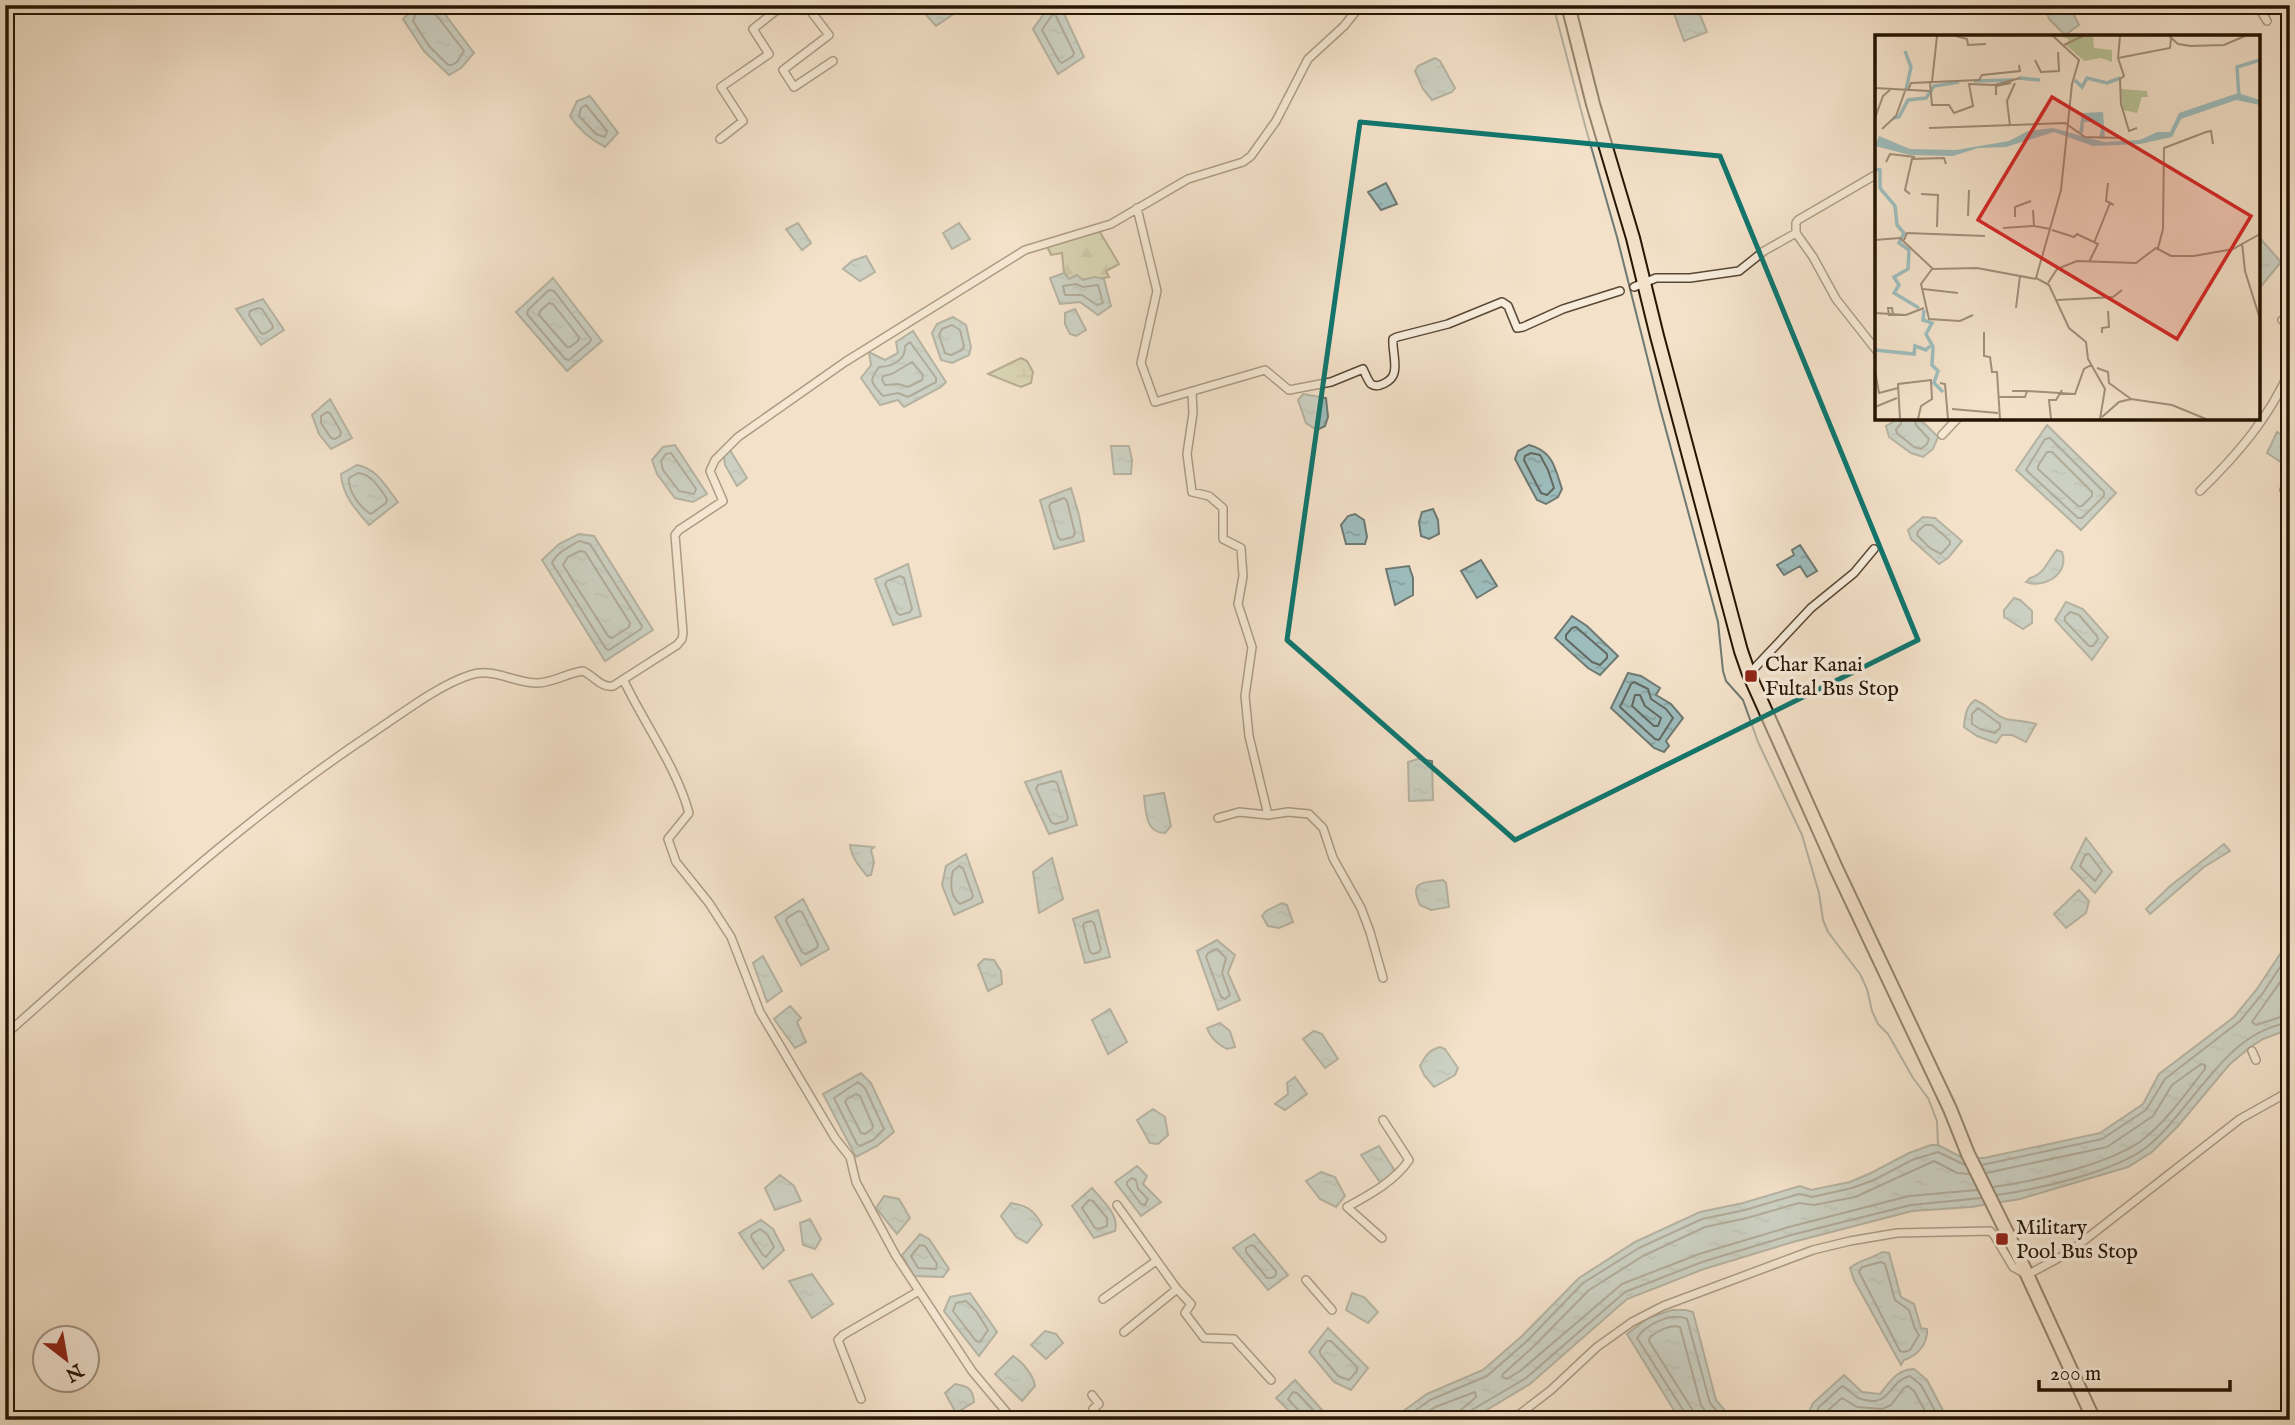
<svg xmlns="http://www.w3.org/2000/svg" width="2295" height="1425" viewBox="0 0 2295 1425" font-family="'IM FELL English',serif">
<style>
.forest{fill:url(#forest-firs);stroke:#6f6c4e;stroke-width:2}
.wetland{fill:url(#wetland-marsh);stroke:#6f6c4e;stroke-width:2}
.water{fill:url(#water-ripples);stroke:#6d7972;stroke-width:2}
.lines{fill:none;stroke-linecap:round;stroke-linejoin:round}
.shore{stroke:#626860;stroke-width:2}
.stream{stroke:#6d7972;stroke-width:2}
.minor-casing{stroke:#594834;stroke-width:10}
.trunk-casing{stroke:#261503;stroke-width:16}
.minor{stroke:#f7ecdc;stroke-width:7}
.trunk{stroke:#f3e1c9;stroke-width:12}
.marked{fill:none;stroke:#0f766e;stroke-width:5;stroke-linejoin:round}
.poi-dot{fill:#8f2418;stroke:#f7ecdc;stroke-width:2.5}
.labels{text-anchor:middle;stroke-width:7;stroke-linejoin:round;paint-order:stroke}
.poi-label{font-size:21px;fill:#261503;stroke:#f7ecdc;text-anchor:start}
.inset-river{fill:none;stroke:#9dbcbc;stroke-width:3.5}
.inset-road{fill:none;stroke:#a18f7a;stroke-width:2}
.view{fill:#d62828;fill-opacity:0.15;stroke:#d62828;stroke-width:3.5}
.inset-edge{fill:none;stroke:#261503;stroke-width:3.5}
</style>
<defs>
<pattern id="forest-firs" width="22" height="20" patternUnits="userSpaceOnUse" patternTransform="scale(1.75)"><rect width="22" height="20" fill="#b8c399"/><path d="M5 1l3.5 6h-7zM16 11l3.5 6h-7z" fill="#9ea782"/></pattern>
<pattern id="wetland-marsh" width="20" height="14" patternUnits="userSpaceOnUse" patternTransform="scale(1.75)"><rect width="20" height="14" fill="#b8c399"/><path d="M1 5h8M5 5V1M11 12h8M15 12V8" fill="none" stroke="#9ea782"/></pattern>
<pattern id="water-ripples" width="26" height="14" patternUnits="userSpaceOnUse" patternTransform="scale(1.75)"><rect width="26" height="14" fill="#9dbcbc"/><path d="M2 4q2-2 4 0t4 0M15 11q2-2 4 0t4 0" fill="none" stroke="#87a1a0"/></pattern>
</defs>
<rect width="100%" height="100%" fill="#f3e1c9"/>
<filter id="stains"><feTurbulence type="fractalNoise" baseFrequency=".00286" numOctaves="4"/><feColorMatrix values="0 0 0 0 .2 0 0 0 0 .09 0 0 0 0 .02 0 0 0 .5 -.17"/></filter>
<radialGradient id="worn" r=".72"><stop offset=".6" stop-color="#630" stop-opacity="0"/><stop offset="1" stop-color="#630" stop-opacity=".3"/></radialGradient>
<path class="forest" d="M1100,232L1119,264L1106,271L1109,277C1099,279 1080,280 1069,279L1064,273L1062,253L1051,255L1046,244Z"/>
<path class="wetland" d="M1021,358L1027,361L1033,372L1031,383L1021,387L988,374Z"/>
<path class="water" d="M416,5H438L474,53L461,68L449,75L424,51L403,19Z
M917,5H943L952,15L936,26Z
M1050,5H1060L1084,57L1058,74L1033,29Z
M1671,5H1696L1707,32L1684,41Z
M2048,5H2069L2079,25L2065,35L2049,19L2046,9Z
M1435,58L1440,61L1455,88L1452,92L1432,100L1423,89L1415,71L1418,66Z
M590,96L618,133L605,147C590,139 579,130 570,116L577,101Z
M1386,183L1397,204L1381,210L1368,192Z
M798,223L811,243L802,250L786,229Z
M959,223L970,239L952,249L943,233Z
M2258,236L2281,262L2258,290Z
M866,256L875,272L860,281L843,269L852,261Z
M1064,273L1069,279L1077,275L1083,280L1095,277L1104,279L1111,306L1098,315L1080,302L1060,304L1050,278Z
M553,278L602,341L567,371L516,312Z
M263,299L284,330L261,345L236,309Z
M1075,309L1086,330L1076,336L1070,334L1065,324V313Z
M953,317L966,325L971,347L969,355L952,363L941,360L932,333L937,324Z
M913,331L946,382L941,387L904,407L898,400L880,405L861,378L871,365L869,352L885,360L898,353L896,342Z
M1303,394L1326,398L1328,417L1325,426L1317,430L1306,423L1298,400Z
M330,399L352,438L331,449L319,434L312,415Z
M1900,418H1919L1938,437L1933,449L1923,457L1911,453L1889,437L1886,426Z
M2047,425L2116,493L2081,530L2016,470Z
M2277,432L2290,440V468L2267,453Z
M675,445L707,494L693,502L675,498L657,474L652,460L663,447Z
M1529,445C1553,451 1555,468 1562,489L1558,497L1546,504L1537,500L1515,459L1518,451Z
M1111,446H1129L1132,460L1131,474H1114Z
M730,450L747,478L737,486L725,465L724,456Z
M357,465C377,468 386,487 398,502L369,525C356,510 342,495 341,474Z
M1071,488L1079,515L1084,541L1054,549L1040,500Z
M1433,509L1438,520L1439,534L1429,539L1421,536L1419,522L1422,512Z
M1355,514L1364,520L1367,537L1365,544H1346L1341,525L1348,516Z
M1923,517L1935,518L1962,541L1948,558L1939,564L1911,539L1908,530Z
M579,534L594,536L653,630L605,661L542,560L559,544Z
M1800,545L1817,571L1807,577L1800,566L1784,575L1777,565L1794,555L1792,550Z
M2057,550L2062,552C2070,573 2045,589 2026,582L2030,578C2044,575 2048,560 2057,550Z
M1481,560L1497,586L1477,598L1461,571Z
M908,564L921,616L893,625L875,579Z
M1409,566L1413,578V595L1395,605L1386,569Z
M2014,598L2020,600L2032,611V623L2023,629L2004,617V610Z
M2066,602L2083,609L2108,637L2092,660L2055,620Z
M1572,616L1587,626L1618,656L1600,675L1588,668L1555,638Z
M1628,673L1641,676L1660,688L1656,695L1671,704L1683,718L1666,741L1669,746L1664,752L1654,748L1611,708Z
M1975,700C1987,704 1995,716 2006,719C2016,721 2026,721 2036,724L2026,742L2012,735H2002L1996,743L1977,736L1964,727C1965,715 1966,707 1975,700Z
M1418,759L1432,761L1433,800L1409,801L1408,762Z
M1061,771L1077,825L1049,834L1025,782Z
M1164,793L1171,826L1165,833C1145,833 1146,811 1144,796Z
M2086,838L2112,872L2095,893L2071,868Z
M2224,844L2230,851L2204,867L2150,914L2146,909L2170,886Z
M850,845L874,847L871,850L874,862L871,875L867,876C860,867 851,857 850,845Z
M966,854L983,902L954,915L942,885L946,866Z
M1052,858L1063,899L1039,913L1033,872Z
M1443,880L1446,883L1449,907L1431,910L1420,905C1408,879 1425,883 1443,880Z
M2079,890L2089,901L2086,913L2066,928L2054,914Z
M803,899L829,949L801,965L775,917Z
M1282,903L1287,905L1293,922L1279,928L1268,926L1262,916L1266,911Z
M1098,910L1110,957L1085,963L1073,919Z
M2290,939V1029L2263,1039L2249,1048L2229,1065L2178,1126L2152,1152L2128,1167L2020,1199L1971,1207L1912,1211L1793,1242L1704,1269L1627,1299L1530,1384L1470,1420H1391L1427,1394L1483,1370L1522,1336L1579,1278L1635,1242L1700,1212L1743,1203L1800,1186L1811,1190L1850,1182L1871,1173L1909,1153L1931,1145H1938L1963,1158H1984L2100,1133L2143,1104L2159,1074L2234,1017L2257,989Z
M1217,940L1235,955L1228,973L1240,1000L1218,1010L1197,951Z
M763,956L782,991L767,1002L753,963Z
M984,959L994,960L1001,971L1002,984L988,991L978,965Z
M790,1006L801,1018L797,1022L806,1042L795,1048L774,1019Z
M1110,1009L1127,1042L1108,1054L1092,1020Z
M1220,1023L1230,1031L1235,1047L1227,1049C1218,1044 1211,1039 1207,1028Z
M1314,1031L1322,1034L1338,1059L1325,1068L1303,1039Z
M1440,1047L1445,1049L1458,1068L1455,1075L1434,1087L1424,1075L1420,1066C1425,1056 1429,1050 1440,1047Z
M861,1073L871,1083L894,1132L877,1146L856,1157L823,1094Z
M1295,1077L1307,1094L1285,1110L1275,1104L1288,1094L1287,1083Z
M1153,1109L1165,1117L1168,1135L1158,1144L1150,1143L1137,1120Z
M1379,1146L1397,1174L1382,1185L1361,1155Z
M1137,1166L1147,1176L1143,1184L1161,1202L1141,1216L1115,1182Z
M1321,1172L1335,1177L1345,1196L1336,1207L1320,1199L1306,1181Z
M780,1175L794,1186L801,1201L775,1210L765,1188Z
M1092,1188C1101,1199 1120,1215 1115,1231L1094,1238L1072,1206Z
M884,1196L899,1199L910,1218L897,1234L876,1208Z
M1011,1203C1028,1206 1034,1210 1042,1225L1027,1243L1016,1237L1001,1216Z
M810,1219L821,1239L815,1249L803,1245L800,1223Z
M761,1220L773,1229L784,1250L763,1269L739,1233Z
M920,1234L929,1239L949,1269L943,1277L914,1276L902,1255Z
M1254,1234L1288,1275L1268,1290L1233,1248Z
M1882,1252L1889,1253L1901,1297L1914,1304L1921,1328L1927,1329C1928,1343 1918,1356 1904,1360L1901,1365L1854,1280L1850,1268C1860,1259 1872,1259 1882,1252Z
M812,1274L833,1304L812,1318L789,1281Z
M970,1293L997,1332L979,1356L944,1311L950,1297Z
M1352,1293L1364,1297L1378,1312L1368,1323L1346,1310Z
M1672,1310H1686L1693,1312L1716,1400L1733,1420H1680L1627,1334L1648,1318Z
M1328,1328L1368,1368L1351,1390L1334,1382L1309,1352Z
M1045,1331L1056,1334L1063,1343L1046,1359L1031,1345Z
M1013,1356C1022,1361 1034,1376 1035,1386L1022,1401L995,1374Z
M1914,1369L1927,1380L1948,1420H1805L1813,1403L1844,1375L1862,1392L1880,1394C1891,1381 1896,1370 1914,1369Z
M1295,1380L1324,1412L1316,1420H1298L1276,1398Z
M955,1384C967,1386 973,1388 974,1402L956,1413L945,1393Z"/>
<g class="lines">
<path class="shore" d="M419,5L413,21L429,46L448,65H452L457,62L464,51L434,12L433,5
M1055,14L1074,53L1073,56L1062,63L1059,61L1042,30L1052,15Z
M586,105L607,131L605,137L596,134L579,116L581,108Z
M1076,284L1083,287L1098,285L1103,303L1097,305L1082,295H1065L1063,286Z
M549,290L554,291L591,339L590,342L569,360L565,359L527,314L528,310Z
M549,303L553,304L579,337L578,341L570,347H567L539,315L540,311Z
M258,308L262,309L273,326L272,329L264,334L261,333L249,315L250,311Z
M952,325L960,330L964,346L962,350L951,355L945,353L939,335L942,329Z
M910,342L936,378V382L908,397L898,393L883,396C871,382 868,382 879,367C892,367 906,360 905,346Z
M912,362L923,375L922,380L908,387L898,384L885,385L882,380L883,376L892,374Z
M327,412L330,413L341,432L340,436L335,439L331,438L321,423V416Z
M1901,418V424L1896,429L1897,433L1914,447L1921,449L1927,444L1929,439L1916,425L1915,418
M2050,438L2104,492V496L2082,518H2078L2026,470L2045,439Z
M2047,452H2052L2092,492V496L2082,506H2078L2038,469V466Z
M671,453L696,489L694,494L679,491L663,470L661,461L666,454Z
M1531,453L1540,455L1548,470L1554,488L1547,495L1541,493L1524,460L1525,456Z
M358,473C372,474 380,489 387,499L386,503L371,514C360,508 348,491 349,478Z
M1064,498L1067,501L1075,533L1073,537L1061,540L1058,537L1049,506L1051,503Z
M1925,525H1932L1950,541V544L1941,554L1930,548L1917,535L1918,531Z
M579,541L590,544L642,626L641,629L609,650L606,649L552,563C557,552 569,547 579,541Z
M580,551L585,552L630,623L629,627L612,638L608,636L563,565L568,557Z
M900,576L904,578L912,609L910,612L900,615L897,613L885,584L887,581Z
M2070,612L2079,615L2097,636L2098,639L2093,646H2089L2065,621V617Z
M1576,627L1607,654V658L1600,665L1592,662L1566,639V635L1572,628Z
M1634,682L1648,689L1651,699L1666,709L1673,718L1659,740L1655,739L1620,707L1631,684Z
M1635,695H1640L1645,706L1661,718L1658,726H1654L1632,706Z
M1978,708L2000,724V728L1995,733L1980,729L1972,724V714Z
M1053,781L1057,783L1068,818L1066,821L1055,824L1051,822L1036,789L1038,785Z
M2089,854L2102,871L2095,881L2080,866L2085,855Z
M959,866L963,868L973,896L971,899L960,904C950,896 950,883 953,871Z
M798,911L802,912L818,944L817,948L806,954L802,952L786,921L787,918Z
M1091,921L1094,923L1101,949L1099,952L1093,954L1090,952L1083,926L1084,923Z
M1217,949L1226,958L1222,973L1230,995L1225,999L1221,997L1206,957L1208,953Z
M2290,968L2252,1022L2256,1025L2290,1014
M858,1082L865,1088L884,1129L873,1140L860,1146L857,1144L834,1098Z
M856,1094L860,1096L873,1126L872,1129L865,1134L861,1133L845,1102L847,1099Z
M1982,1165L2102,1139L2146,1110L2165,1079L2240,1021L2263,993L2290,952
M1986,1173L2107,1147L2153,1116L2172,1085L2201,1064L2205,1065V1069C2186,1093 2166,1122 2141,1141C2107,1165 2035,1181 1993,1187
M1969,1174L1957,1173L1934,1161L1855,1197L1814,1205L1799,1203L1747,1218L1705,1227L1643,1256L1589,1290L1533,1347L1503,1374L1502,1377L1507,1379L1520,1371L1622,1284L1699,1254L1789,1227L1909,1196L1977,1190
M1132,1178L1136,1180L1138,1189L1148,1199L1145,1205L1141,1204L1127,1185V1182Z
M1997,1195C2038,1189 2116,1172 2148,1146C2193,1109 2227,1029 2290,1023
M1089,1200L1093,1201L1107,1218V1226L1099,1229L1095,1228L1082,1208Z
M760,1229L767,1234L774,1247L766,1257L763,1255L751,1237L752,1234Z
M920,1245L925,1246L937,1264L936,1269L918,1268L911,1256Z
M1251,1245L1254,1246L1276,1271V1275L1272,1278H1267L1246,1252V1248Z
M1881,1262L1885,1264L1895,1300L1909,1310L1915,1329L1919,1335L1910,1350L1904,1352L1900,1351L1859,1272L1862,1267Z
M966,1301L976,1311L988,1330L980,1342L976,1341L953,1311L956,1303Z
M1327,1341H1331L1357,1367V1371L1349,1380L1338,1376L1320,1354V1350Z
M1303,1420L1301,1413L1288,1399L1293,1392L1297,1393L1313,1410L1312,1420
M1402,1420L1430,1400L1487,1376L1527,1341L1583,1283L1639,1248L1702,1219L1745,1210L1799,1194L1812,1197L1852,1188L1874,1180L1912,1160L1938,1152L1965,1165
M1417,1420L1435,1407L1475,1392L1476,1397L1461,1410L1459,1420
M1467,1420L1470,1411L1526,1378L1625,1292L1702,1262L1791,1235L1911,1205L1981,1198
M1686,1420L1685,1413L1637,1338C1646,1324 1672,1312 1687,1319L1710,1403L1724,1420
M1695,1420L1692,1409L1649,1341L1650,1337C1657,1331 1671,1324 1680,1327L1701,1405L1712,1420
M1813,1420L1819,1407L1842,1386C1849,1389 1854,1397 1861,1399C1891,1409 1888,1381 1910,1376L1921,1385L1940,1420
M1822,1420L1826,1412L1842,1398L1857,1407L1882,1409L1891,1405L1904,1388L1908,1386L1914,1391L1930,1420"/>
<path class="stream" d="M1553,5L1586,129L1617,237L1660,408L1718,622L1723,671L1726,681L1743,700L1758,742L1802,835L1819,893L1823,920L1828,932L1860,974L1867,989L1872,1011L1878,1024L1888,1034L1913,1078L1928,1098L1937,1121L1938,1145"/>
<g class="minor-casing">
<path id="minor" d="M806,5L829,35L783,70L794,87L833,61
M2257,5L2267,21
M720,139L743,121L721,87L769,54L753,29L783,5
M1137,208L1157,291L1141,363L1155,402L1265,370L1289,390L1331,382L1363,369C1365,373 1368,381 1371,384C1378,389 1392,381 1394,373C1397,363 1392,349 1393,339L1397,337L1448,324L1502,302L1508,306L1517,328L1523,327L1563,309L1620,291
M1796,233V223L1798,220L1877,174
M1634,287L1656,278H1690L1739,271L1764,251L1796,233L1813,257L1836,299L1877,351
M2282,320L2290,325
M1192,392L1193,413L1187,454L1192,492L1209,496L1223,508V539L1241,548L1243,576L1238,604L1252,647L1245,696L1249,736L1268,815
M1942,435L1958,418
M2284,490L2290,494
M2200,491C2237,455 2269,418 2290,370
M1749,674L1811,608L1854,573L1874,549
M624,681C645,725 676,766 689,813L668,839L676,862L709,903L731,937L760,1012L835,1138L850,1157L856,1182L896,1256L972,1371L1013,1420
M1218,818L1239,812L1268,815L1288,812L1309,814L1323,828L1333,858L1361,908L1370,932L1383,978
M5,1035C124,930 241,820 374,732C403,713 437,686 470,675C493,667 514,683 537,683C553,683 567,673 583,671C594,676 601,688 613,686L677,645L682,639L683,633L675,535L679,530L723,501L710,471L715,460L738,437L845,362L1025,250L1111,224L1188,179L1243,162L1251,156L1276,121L1308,59L1344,26L1361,5
M2252,1051L2256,1060
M1117,1205L1177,1289
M1382,1238L1347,1207C1369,1195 1395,1181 1409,1160L1383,1120
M1306,1280L1332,1310
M1103,1299L1156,1261
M1124,1332L1177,1289L1191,1304L1185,1313L1204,1338L1234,1339L1271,1380
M1092,1395L1099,1404L1093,1409L1103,1420
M861,1399L838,1340L843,1335L919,1291
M1512,1420L1551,1390L1597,1347L1632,1322L1663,1306L1813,1250L1850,1241L1897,1233L1990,1231L1994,1235L2013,1267L2027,1275L2068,1253L2240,1119L2290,1091"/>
</g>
<g class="trunk-casing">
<path id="trunk" d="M1568,5L1593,104L1633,238L1657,336L1741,651L1749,674L1836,868L1950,1109L1968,1154L2019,1257L2094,1420"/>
</g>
<use href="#minor" class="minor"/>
<use href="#trunk" class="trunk"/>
</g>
<path d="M0 0H2295V1425H0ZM1360,122L1720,156L1918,640L1515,840L1287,640Z" fill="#f3e1c9" fill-opacity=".55" fill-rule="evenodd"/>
<path class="marked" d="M1360,122L1720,156L1918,640L1515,840L1287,640Z"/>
<g class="poi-dot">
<rect x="1744" y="669" width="14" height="14" rx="3.5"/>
<rect x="1995" y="1232" width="14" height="14" rx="3.5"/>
</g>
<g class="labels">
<g class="poi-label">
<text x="1765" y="671">Char Kanai<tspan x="1765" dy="24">Fultal Bus Stop</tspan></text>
<text x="2016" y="1234">Military<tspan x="2016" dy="24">Pool Bus Stop</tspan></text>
</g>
</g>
<g transform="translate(1875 35)">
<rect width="385" height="385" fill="#f3e1c9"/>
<path d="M246,54L272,56L273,62H267L262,78L248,75Z" fill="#b8c399"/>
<path d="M185,1H218L219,13L237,15V27L226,23L209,26L191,10L194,4Z" fill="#b8c399"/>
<path d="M363,58L385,65V70L361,65L306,84L297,102L265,109L218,111L179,97L131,112L103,113L78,121L35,120L0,111L4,101L35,114L81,115L134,106L153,96L178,93L229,107L265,105L282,97H295L304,78ZM228,77L230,104L224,103L227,90L220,87H209L208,98H204L207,78Z" fill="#9dbcbc"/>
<path class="inset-river" d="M30,16L36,32L31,55M144,43L165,45M200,45L207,52L212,43L232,48L245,43M99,46L138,45M364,62L362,32L385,25M18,83L24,82L33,65L51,63L59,51L84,47M0,134L5,135V153L20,171L22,190L29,198L24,208L34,215L33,234L19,242L24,250L19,258L44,273M49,275L48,285L57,288L51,299L58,312L57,330L63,336L59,348L68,357M0,315L39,319L40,311L51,315L55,311"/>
<path class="inset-road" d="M81,1L92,4L93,10L111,9M178,1L204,25L197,49L186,155L161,243L174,250L194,293L211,307L213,324L230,354L225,384M294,1L303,9L316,11L349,10L370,1M189,10L208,1M243,23L245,1M160,25L166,37L184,36L183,17M55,47L57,70H74L79,78L98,71L94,49L120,50L145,43M57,47L62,1M0,53L54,56M33,56L36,48L104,45L107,40L145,36L144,30M121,60V51L136,48M0,83L8,61L16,54M135,91L132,66L140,48M54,93L190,88L210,102L246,103M262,93L254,96L246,69L245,44L249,41L243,23L295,13L296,4M7,94L21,81L30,56M11,127L15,119L40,122M233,148L231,166L239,170M35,159L30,155L37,124L69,123L71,129M46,159L63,160L62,192M158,175L159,191L175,194M93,181L94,155M140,182V172L156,166M128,193L158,191M177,195L199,202L202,199L223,209L214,227M0,205L25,203L58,234L102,233L161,244M29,205L32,198L110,201M219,208L235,168M367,208L370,236L385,284M283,213L288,194L289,113L331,97L336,96L338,109M57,234L46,249L54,284L85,286L98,280M173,248L182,234L202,226L261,228L281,213L296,221H319L358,214L385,199M48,254L83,258M182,265L238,262L247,255M13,273H17L18,279L14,280ZM141,273L145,241M0,278L31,280L49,273M109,297V321L115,322L117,337H122L125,384M227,298V293L234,292L233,276M222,333L233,337L234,348L256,364M0,336L4,358L23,353M65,348L70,349L73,384M152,356L200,359L209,334L216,330M124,362H150L152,356H137M0,372L22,363M77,374L123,378M227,382L244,367L256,364L297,370L331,384M25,384L23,349L56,345L57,364L46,371L43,384M176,384L174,365H181L187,355"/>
<path class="view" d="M177,62L376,181L302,304L103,185Z"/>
<rect width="385" height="385" class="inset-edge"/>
</g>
<rect width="2295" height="1425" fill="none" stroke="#f3e1c9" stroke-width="28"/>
<rect x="7" y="7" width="2281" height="1411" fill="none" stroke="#261503" stroke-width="3.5"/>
<rect x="14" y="14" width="2267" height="1397" fill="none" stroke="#261503" stroke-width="2"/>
<g transform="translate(66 1359) rotate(149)"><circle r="33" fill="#f7ecdc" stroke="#a39685" stroke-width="2"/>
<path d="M0-5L12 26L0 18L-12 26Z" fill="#8f2418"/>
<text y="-10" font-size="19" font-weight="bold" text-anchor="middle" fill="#261503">N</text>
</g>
<path d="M2039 1380v10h191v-10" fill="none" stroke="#261503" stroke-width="3.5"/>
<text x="2050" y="1380" font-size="21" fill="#261503" stroke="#f7ecdc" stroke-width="5" paint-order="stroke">200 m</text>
<rect width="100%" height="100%" filter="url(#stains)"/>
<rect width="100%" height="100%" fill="url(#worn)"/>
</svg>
